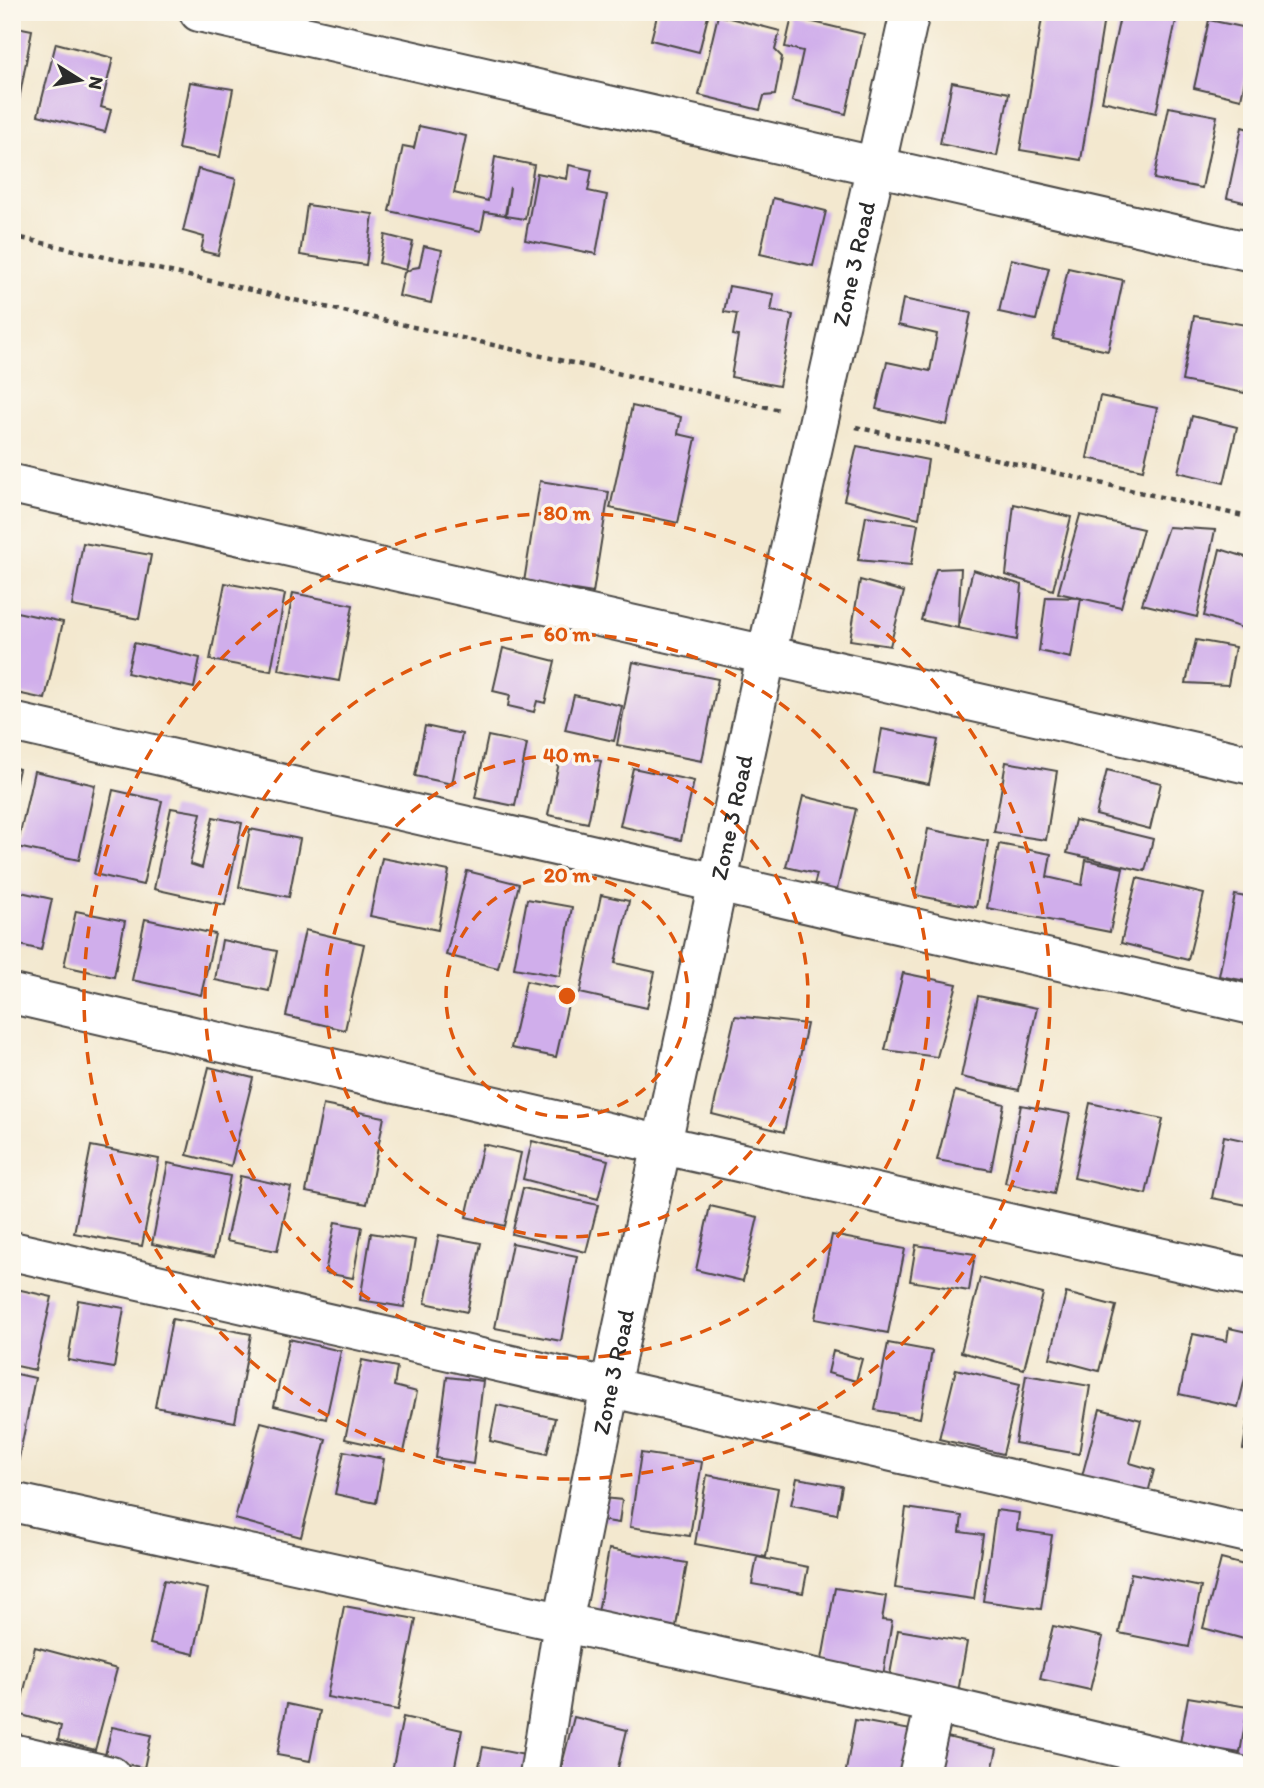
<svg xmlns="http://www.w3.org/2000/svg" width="1264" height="1788" viewBox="0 0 1264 1788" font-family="Itim,sans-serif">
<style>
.building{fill:#d0aeeb}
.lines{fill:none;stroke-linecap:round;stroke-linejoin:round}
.minor-casing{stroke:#494744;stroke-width:42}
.path{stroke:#494744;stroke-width:4.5;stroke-dasharray:5 5;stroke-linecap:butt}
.minor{stroke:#fff;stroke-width:38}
.ring{fill:none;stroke:#df570e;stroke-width:3.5;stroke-dasharray:12 9}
.labels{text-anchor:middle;stroke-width:7;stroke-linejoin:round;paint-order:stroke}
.street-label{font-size:24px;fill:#2b2b2b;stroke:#fbf7ec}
.centre{fill:#df570e;stroke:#fbf7ec;stroke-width:3.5}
.ring-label{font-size:21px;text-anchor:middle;font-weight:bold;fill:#df570e;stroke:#fbf7ec;stroke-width:7;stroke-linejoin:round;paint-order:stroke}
</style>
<rect width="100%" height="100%" fill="#fbf7ec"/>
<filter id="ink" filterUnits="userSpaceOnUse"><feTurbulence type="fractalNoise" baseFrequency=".0143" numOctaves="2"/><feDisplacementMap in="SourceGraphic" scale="14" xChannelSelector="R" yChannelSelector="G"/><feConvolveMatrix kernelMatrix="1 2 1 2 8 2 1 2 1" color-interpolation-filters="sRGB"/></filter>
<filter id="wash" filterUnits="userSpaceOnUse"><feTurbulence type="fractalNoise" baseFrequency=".00686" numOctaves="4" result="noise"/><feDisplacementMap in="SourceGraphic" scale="28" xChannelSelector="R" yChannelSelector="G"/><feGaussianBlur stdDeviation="1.57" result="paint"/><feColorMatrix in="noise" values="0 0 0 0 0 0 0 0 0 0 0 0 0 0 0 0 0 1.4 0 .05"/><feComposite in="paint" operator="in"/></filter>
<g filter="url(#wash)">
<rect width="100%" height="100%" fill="#f3e8cf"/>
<g id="blocks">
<path class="building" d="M658,12H709L699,52L651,40Z
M1043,12H1105L1081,160L1020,150Z
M1121,12H1162L1177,16L1156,113L1102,101Z
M718,15L780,31L775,50L782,57L775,95L764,96L760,110L699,95Z
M792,17L864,34L846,114L792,101L803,51L785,47Z
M1209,20L1252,29V47L1241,99L1194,88Z
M12,26L32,30L16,116L12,115Z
M56,43L113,58L101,107L111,110L105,132L38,115Z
M190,82L233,89L220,157L178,149Z
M952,82L1009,93L997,156L940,144Z
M1169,107L1217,116L1202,188L1154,179Z
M419,126L466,136L454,193L488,201L495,157L534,165L525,219L506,216L510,187L505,215L485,212L481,231L389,211L403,146L414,148Z
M1242,127L1252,130V204L1227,198Z
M569,165L592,170L588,191L607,195L596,254L525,240L537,173L567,179Z
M198,169L236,179L218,255L201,251L204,237L183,231Z
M773,198L826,211L813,266L760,254Z
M307,205L373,214L366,265L300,255Z
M385,235L413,242L406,270L379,263Z
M424,246L442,250L431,303L399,296L404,273L413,268L419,267Z
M1011,259L1049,268L1036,320L999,312Z
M1068,268L1123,280L1108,351L1053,339Z
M729,286L774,294L771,311L793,315L779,386L731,377L738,336L733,335L737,314L724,312Z
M903,299L971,313L947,425L876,409L887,362L930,371L937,334L898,325Z
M1194,316L1252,326V354L1245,393L1182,381Z
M1100,396L1157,408L1143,470L1087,458Z
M632,406L681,417L678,434L696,438L678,523L610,508Z
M1192,416L1237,427L1224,483L1178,472Z
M857,446L928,460L919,518L844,500Z
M540,481L609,492L593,593L524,582Z
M1014,504L1071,517L1053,590L1006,575Z
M1080,515L1143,529L1121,607L1058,593Z
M866,516L918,524L911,565L858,560Z
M1168,527L1215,530L1197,617L1142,604Z
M83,543L151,555L139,619L72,606Z
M1220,549L1252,559V631L1204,616Z
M961,568L958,628L921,620L936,569Z
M973,570L1022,585L1017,640L958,628Z
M860,580L904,592L890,646L850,640Z
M225,583L285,594L271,671L210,660Z
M293,593L353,605L339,681L279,670Z
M1046,597L1081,598L1071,658L1039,651Z
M12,611L63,622L45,699L12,692Z
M1196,640L1235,647L1228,685L1186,683Z
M134,643L200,658L194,688L127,673Z
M503,648L555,661L545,703L537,701L534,712L508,706L510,695L493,691Z
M633,662L718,679L702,761L617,745Z
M574,695L622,706L614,741L565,730Z
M425,726L462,734L452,784L415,776Z
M882,729L938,740L929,784L874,773Z
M488,736L527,744L515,806L475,798Z
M561,753L601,761L588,823L548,815Z
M1006,762L1057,771L1046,840L994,832Z
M12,767L19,769L13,795H12Z
M633,768L694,781L681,840L620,826Z
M1107,770L1161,783L1150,829L1096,815Z
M34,771L95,785L79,860L17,847Z
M113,790L162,801L143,885L94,874Z
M803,796L856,809L835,898L812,893L817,874L786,867Z
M171,808L201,813L190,864L202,868L213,817L242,823L225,905L154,889Z
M1075,820L1153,839L1145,871L1067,853Z
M250,829L300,839L289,897L239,887Z
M928,829L988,841L976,907L915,895Z
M999,844L1051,854L1047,877L1082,885L1086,860L1123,868L1110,932L987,908Z
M382,858L449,871L438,930L370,916Z
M467,871L519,884L498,968L446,955Z
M1137,878L1204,894L1188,960L1121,943Z
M12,890L52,899L41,950L12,943Z
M601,895L629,901L615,963L655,972L647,1008L580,993Z
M1235,895L1252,898V982L1219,976Z
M527,899L572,907L560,976L514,968Z
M76,911L125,921L114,977L64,966Z
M145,919L215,934L201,995L132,980Z
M305,930L364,944L345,1030L286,1016Z
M222,940L277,951L269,991L215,980Z
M903,973L957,984L937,1057L885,1050Z
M526,981L571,991L556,1057L511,1048Z
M978,996L1037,1008L1019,1090L961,1077Z
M735,1016L807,1024L784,1132L712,1114Z
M209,1067L253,1078L231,1166L187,1155Z
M955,1091L1004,1104L991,1170L937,1160Z
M1090,1103L1163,1119L1146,1194L1074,1178Z
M323,1105L384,1117L367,1204L306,1192Z
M1021,1105L1070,1114L1054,1194L1005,1183Z
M1224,1136L1252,1142V1206L1212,1198Z
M532,1141L608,1160L598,1199L523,1179Z
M483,1144L521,1153L505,1226L466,1217Z
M91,1146L159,1159L142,1246L74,1233Z
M168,1163L230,1176L214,1257L152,1244Z
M240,1176L291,1187L277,1251L226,1241Z
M523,1188L598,1205L586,1252L512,1234Z
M710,1206L758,1217L743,1281L696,1270Z
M335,1222L362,1227L353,1278L325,1273Z
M371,1233L415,1240L404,1307L360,1300Z
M439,1235L481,1243L467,1312L425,1303Z
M832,1235L905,1249L888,1333L815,1319Z
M512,1243L577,1256L561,1341L495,1328Z
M916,1245L975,1254L969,1291L910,1281Z
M980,1278L1043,1294L1024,1369L961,1352Z
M12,1288L52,1297L35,1370L12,1365Z
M1066,1293L1116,1306L1099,1371L1050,1358Z
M78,1300L124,1308L114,1368L68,1360Z
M172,1319L251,1334L235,1422L155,1407Z
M1229,1328L1252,1333V1350L1238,1407L1179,1394L1193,1334L1227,1341Z
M289,1339L341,1351L326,1419L274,1406Z
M888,1343L932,1351L920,1418L875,1410Z
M833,1351L862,1359L856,1381L828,1373Z
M362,1360L397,1367L394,1386L417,1392L404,1452L345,1439Z
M956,1369L1020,1384L1003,1454L939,1439Z
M12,1373L35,1378L18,1463L12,1462Z
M1026,1375L1090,1386L1079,1454L1015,1443Z
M447,1377L483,1381L473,1464L436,1458Z
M497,1405L555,1418L547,1454L490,1441Z
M1100,1409L1141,1420L1130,1463L1154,1470L1148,1493L1082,1476Z
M1249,1413L1252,1414V1451L1243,1449Z
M261,1422L326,1439L301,1537L235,1519Z
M344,1451L384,1459L376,1503L335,1494Z
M641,1453L702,1462L690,1536L630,1527Z
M707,1475L778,1488L766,1557L695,1544Z
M1249,1476L1252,1477V1518L1243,1517Z
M797,1478L842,1486L837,1514L791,1505Z
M603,1498L622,1500L619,1523L600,1520Z
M906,1508L962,1516L960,1532L983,1535L974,1599L895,1588Z
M996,1510L1019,1513L1017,1530L1052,1535L1041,1609L983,1601Z
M609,1549L687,1563L675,1632L597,1618Z
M757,1557L808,1567L803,1593L752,1584Z
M1221,1559L1252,1567V1607L1244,1639L1203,1628Z
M1131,1573L1201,1587L1189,1647L1119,1633Z
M164,1580L208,1589L194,1654L150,1644Z
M835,1588L886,1596L882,1620L892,1621L883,1676L821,1665Z
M344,1606L416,1619L398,1710L327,1697Z
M1053,1626L1103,1637L1090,1690L1040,1679Z
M898,1630L967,1642L958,1692L889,1680Z
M35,1647L117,1669L95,1750L58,1740L61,1726L18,1714Z
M1188,1697L1248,1707L1240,1753L1180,1743Z
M287,1704L320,1711L310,1761L277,1755Z
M403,1717L462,1730L453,1776H391Z
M574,1717L627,1730L616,1776H559Z
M855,1720L911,1730L903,1776H845Z
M112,1727L151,1735L144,1768L104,1759Z
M943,1736L997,1749L991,1776H934Z
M1250,1743H1252V1764L1247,1763Z
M483,1747L530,1756L526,1776H477Z"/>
</g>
</g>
<g filter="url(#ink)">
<use href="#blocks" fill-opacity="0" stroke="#494744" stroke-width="2"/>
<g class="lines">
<g class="minor-casing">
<g id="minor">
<path d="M199,12L1252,252"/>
<path d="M12,484L1252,765"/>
<path d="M12,722L1252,1005"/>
<path d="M12,994L663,1145L1252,1278"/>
<path d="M12,1251L1252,1534"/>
<path d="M12,1502L935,1704L1241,1776"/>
<path d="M12,1753L111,1776"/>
<path id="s1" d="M539,1776L563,1623L610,1387L766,657L910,12"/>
<path d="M918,1776L935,1704"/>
</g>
</g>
<path class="path" d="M12,236L780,410
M856,427L1252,518"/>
<use href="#minor" class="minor"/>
</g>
</g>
<g class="ring">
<circle cx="567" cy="996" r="121"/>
<circle cx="567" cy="996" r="241"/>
<circle cx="567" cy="996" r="362"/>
<circle cx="567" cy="996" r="483"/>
</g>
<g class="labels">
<g class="street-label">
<text dy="8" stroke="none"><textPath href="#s1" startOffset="1545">Zone 3 Road</textPath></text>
<text dy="8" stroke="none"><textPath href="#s1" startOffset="978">Zone 3 Road</textPath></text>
<text dy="8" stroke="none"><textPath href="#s1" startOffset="411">Zone 3 Road</textPath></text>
</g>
</g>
<circle cx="567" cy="996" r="10" class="centre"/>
<g class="ring-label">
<text x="567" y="520">80 m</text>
<text x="567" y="641">60 m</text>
<text x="567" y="762">40 m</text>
<text x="567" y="882">20 m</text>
</g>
<rect width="1264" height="1788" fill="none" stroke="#fbf7ec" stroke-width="42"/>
<g transform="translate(80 80) rotate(101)" stroke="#fbf7ec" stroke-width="5" paint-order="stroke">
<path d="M0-5L12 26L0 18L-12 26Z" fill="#2b2b2b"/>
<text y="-10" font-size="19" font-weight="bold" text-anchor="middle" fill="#2b2b2b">N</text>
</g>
</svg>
